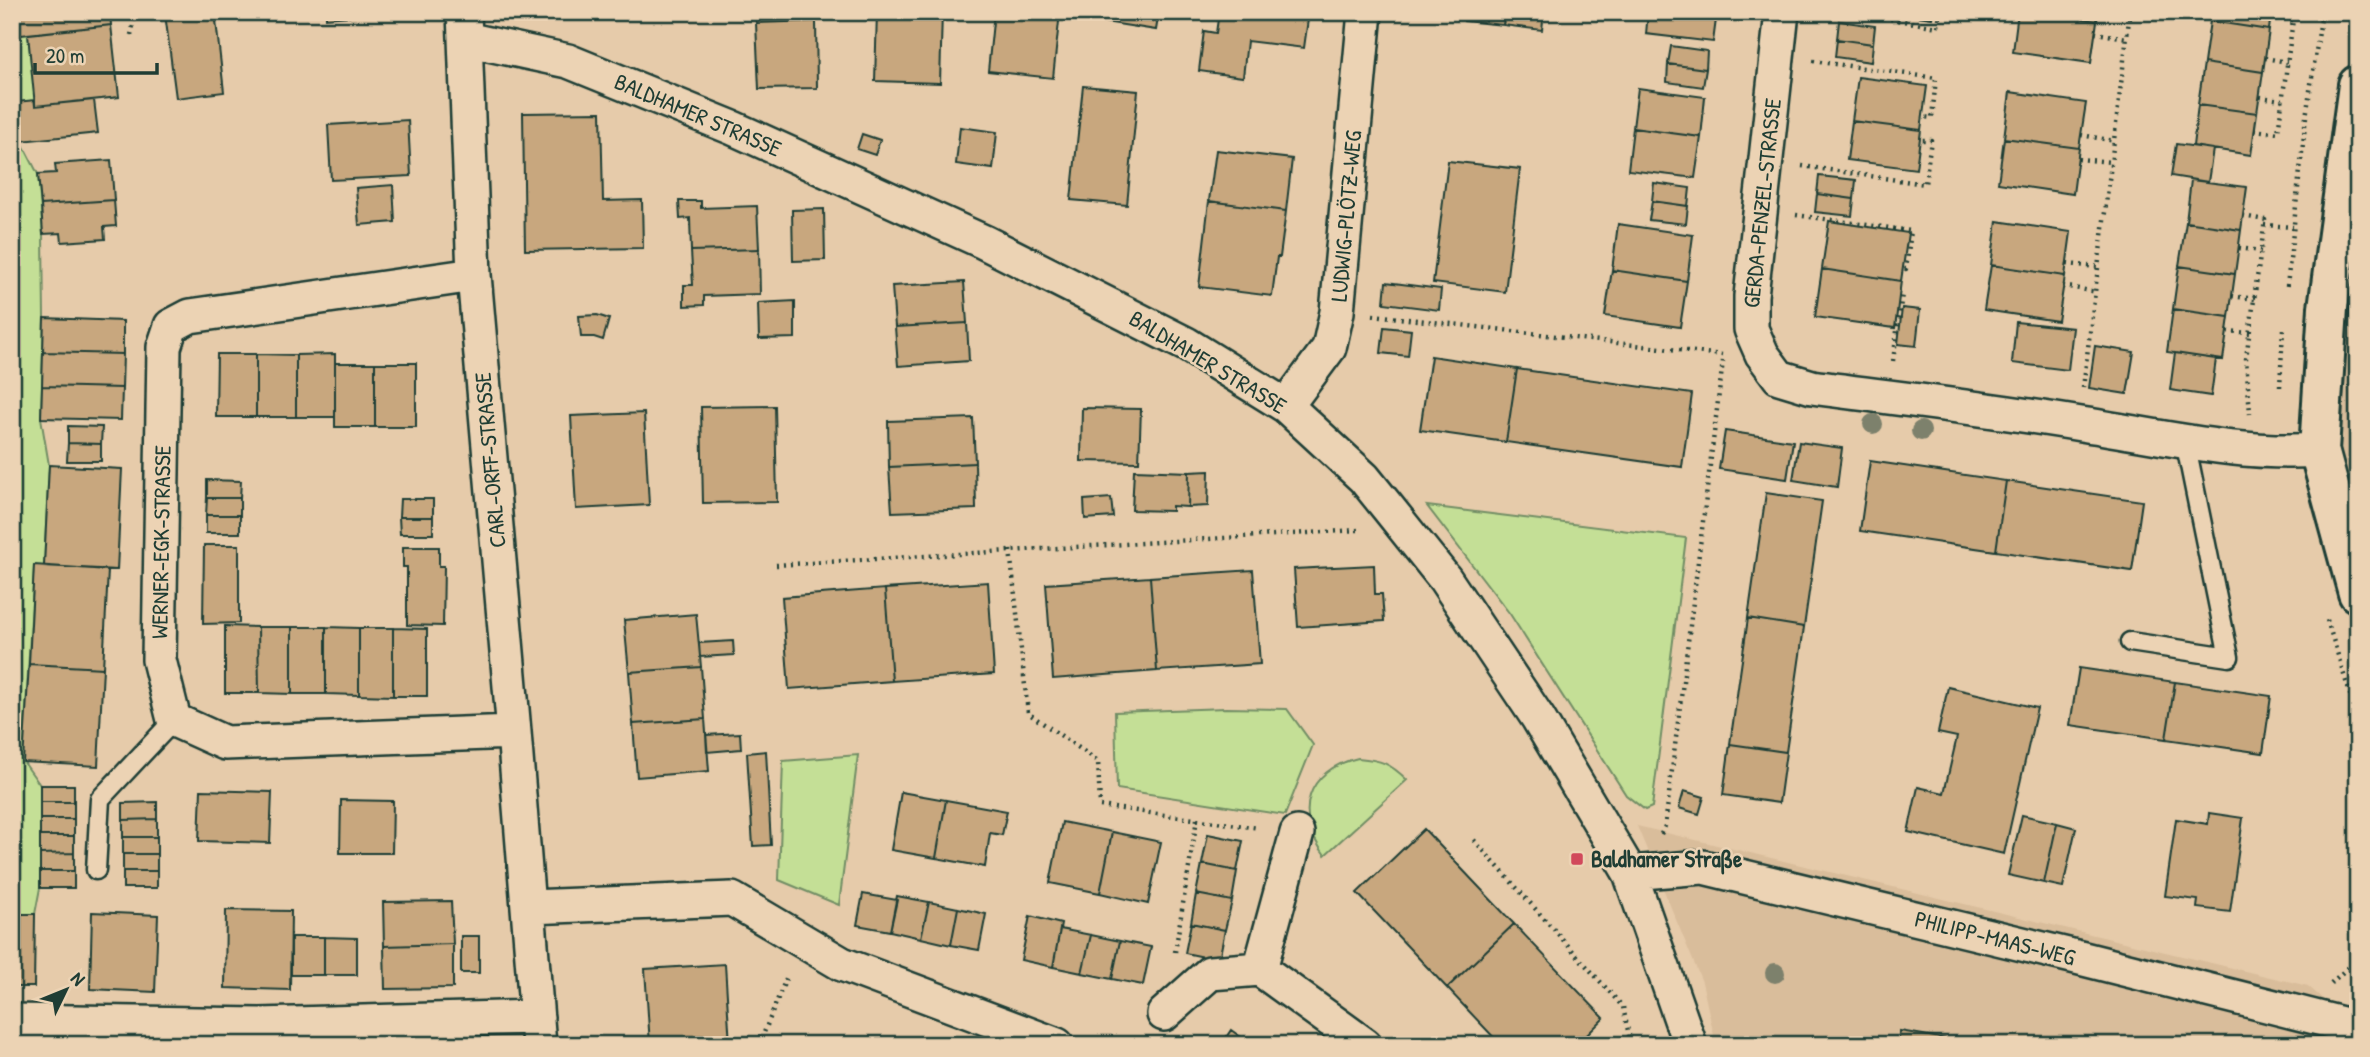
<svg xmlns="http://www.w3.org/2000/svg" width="2370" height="1057" viewBox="0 0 2370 1057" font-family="'Patrick Hand',sans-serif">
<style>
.built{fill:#d9bd9b}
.green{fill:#c4df96;stroke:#728e65;stroke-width:2}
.building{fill:#c8a77e;stroke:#1f3d34;stroke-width:2}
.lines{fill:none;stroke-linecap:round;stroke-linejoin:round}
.service-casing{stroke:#1f3d34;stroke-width:23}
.minor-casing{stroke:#1f3d34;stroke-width:38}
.tertiary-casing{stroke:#1f3d34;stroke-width:44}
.path{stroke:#1f3d34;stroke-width:4.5;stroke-dasharray:2 5;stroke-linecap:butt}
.service{stroke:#ecd3b4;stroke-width:18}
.minor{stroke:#ecd3b4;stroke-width:33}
.tertiary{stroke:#ecd3b4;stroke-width:38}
.tree{fill:#7d816c}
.poi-dot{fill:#d1495b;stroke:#ecd3b4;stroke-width:2.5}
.labels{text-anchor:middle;stroke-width:5;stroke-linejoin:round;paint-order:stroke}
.street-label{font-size:23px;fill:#1f3d34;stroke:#ecd3b4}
.poi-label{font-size:23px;font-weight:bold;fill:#1f3d34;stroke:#ecd3b4;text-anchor:start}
</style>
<rect width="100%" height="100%" fill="#e6cbaa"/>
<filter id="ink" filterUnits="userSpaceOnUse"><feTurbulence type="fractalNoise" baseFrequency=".0143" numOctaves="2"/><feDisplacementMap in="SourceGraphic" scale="14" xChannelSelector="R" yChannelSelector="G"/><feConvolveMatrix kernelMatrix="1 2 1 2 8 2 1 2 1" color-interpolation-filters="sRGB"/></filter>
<g filter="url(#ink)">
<path class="built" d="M2358,274V530L2336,435Z
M1637,826L2308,986L2358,1030V1045H1716L1702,982Z"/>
<path class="green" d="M28,34L35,100L17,103L21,141L38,174L43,234L44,318L41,418L49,465L44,566H34L23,761L40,785V888L35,914H12V36Z
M1427,506L1686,538L1652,807L1645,810L1626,795L1510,614Z
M1226,708L1287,709L1313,745L1285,815L1117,789L1115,712Z
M858,755L839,905L779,880L783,761Z
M1358,758C1381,760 1390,763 1407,780L1325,855C1293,814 1306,770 1358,758Z"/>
<path class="building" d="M12,12H110L111,25L12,36Z
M178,12H215L224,92L176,98L165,14Z
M326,12H400L326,18Z
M756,12H815L816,21L756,23Z
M877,12H942L940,83L875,81Z
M994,12H1060L1053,78L988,71Z
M1100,12H1159L1156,30L1098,21Z
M1219,12H1309L1304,48L1247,41L1243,77L1199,71L1204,31L1216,33Z
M1464,12H1505L1503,25L1464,21Z
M1505,12H1544L1542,30L1503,25Z
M1648,12H1717L1713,42L1646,34Z
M1891,12H1933L1932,18Z
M2018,12H2036L2097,21L2091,63L2013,52Z
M2036,12H2098L2097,21Z
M2211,12H2271L2269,30L2210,21Z
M816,21L817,88L759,89L756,23Z
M1839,21L1875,26L1873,44L1837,39Z
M2210,21L2269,30L2263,72L2204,63Z
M111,25L119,97L35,106L28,34Z
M1837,39L1873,44L1871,62L1835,57Z
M1671,46L1707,51L1706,69L1668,64Z
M2204,63L2263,72L2257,113L2198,105Z
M1668,64L1706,69L1703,87L1667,82Z
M1858,77L1927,86L1921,130L1852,121Z
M1083,86L1138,91L1127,205L1071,200Z
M1638,88L1705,97L1701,137L1633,128Z
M2010,92L2086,103L2079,148L2004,138Z
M35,100V106L94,100L98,133L21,141L17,102Z
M2198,105L2257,113L2251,155L2193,146Z
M601,112L603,201L642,200L643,248L525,250L523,113Z
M408,120L411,176L331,180L328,125Z
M1852,121L1921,130L1916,169L1847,160Z
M960,127L997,132L993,169L956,164Z
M1633,128L1701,137L1695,178L1628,170Z
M862,134L880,140L875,155L857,149Z
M2004,138L2079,148L2073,194L1998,183Z
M2176,144L2213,149L2208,182L2171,176Z
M1216,150L1292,159L1286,211L1209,201Z
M111,160L114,200L41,205L38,174L56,173L55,164Z
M1448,161L1520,169L1505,292L1433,283Z
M1819,176L1856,180L1854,199L1817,194Z
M2191,180L2247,187L2241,230L2186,222Z
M1654,183L1690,188L1688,206L1652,201Z
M393,185L395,222L359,225L356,188Z
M1817,194L1854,199L1852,216L1815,212Z
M114,200L116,226L104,227L105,239L62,242L61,233L43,234L41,205Z
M679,201H701V208L757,206L759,249L691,251L690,218L680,219Z
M1209,201L1286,211L1280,257H1277L1272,296L1199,287Z
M1652,201L1688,206L1686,224L1649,220Z
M824,209L825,260L793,261L792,210Z
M1829,221L1908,233L1901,281L1822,269Z
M1997,221L2071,232L2065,276L1991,265Z
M2186,222L2241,230L2235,274L2179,266Z
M1618,224L1693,235L1687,281L1612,270Z
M759,249L760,294L704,296V305L684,306V285H693L691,251Z
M1991,265L2065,276L2058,321L1984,310Z
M2179,266L2235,274L2229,317L2173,309Z
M1822,269L1901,281L1895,328L1815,317Z
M1612,270L1687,281L1680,327L1605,316Z
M964,282L967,323L895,327L892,286Z
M1386,282L1441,289L1439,310L1384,303Z
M795,301V338L759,339L758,303Z
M1902,308L1920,310L1916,346L1898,344Z
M2173,309L2229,317L2223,360L2167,352Z
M597,315L609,319L603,340L594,337H581L579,316Z
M44,318L123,321V354L43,352Z
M2016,322L2073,328L2068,370L2012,363Z
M967,323L969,361L898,366L895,327Z
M1384,327L1411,330L1408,356L1381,353Z
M2095,346L2134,352L2127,394L2089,388Z
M43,352L123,354L122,388L42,386Z
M2175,353L2216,359L2211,396L2170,390Z
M217,354H256V417H216Z
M256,354L296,355V417H256Z
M335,354V417H296V355Z
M1431,356L1517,369L1506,442L1420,430Z
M335,363H375V427H335Z
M375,363H416V427H375Z
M1517,369L1692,394L1682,467L1506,442Z
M42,386L122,388L121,420L41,418Z
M775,406L777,502L703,503L701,407Z
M1082,408L1141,409L1139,462L1081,461Z
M644,413L649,505L576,509L571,416Z
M973,418L975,463L889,467L888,421Z
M68,426L102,427L101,444L68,443Z
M1725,431L1793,441L1787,479L1719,469Z
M1799,442L1842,448L1837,487L1793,480Z
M68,443L101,444V461H67Z
M1870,461L2006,481L1996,551L1860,531Z
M975,463L976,509L892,512L889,467Z
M49,465L122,469L117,570L44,566Z
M1134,470L1189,472L1188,507L1172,506V511L1132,510Z
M1209,471L1208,506L1188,507L1189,472Z
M207,480L241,481L240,498H207Z
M2006,481L2142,501L2132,571L1996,551Z
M1766,493L1822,501L1804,627L1748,618Z
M207,498H240V515H206Z
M1111,498L1113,517L1085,519L1084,500Z
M400,499H433V517H399Z
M206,515H240V533H206Z
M399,517H433V534H400Z
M204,545H239V623L203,624Z
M403,547H439V566H444L443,626L407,625V567H403Z
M34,565L108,570L103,668L29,664Z
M1374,565L1375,594H1382L1384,621L1298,627L1294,569Z
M1253,570L1260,664L1157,671L1150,577Z
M1150,577L1157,671L1053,679L1046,584Z
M988,582L994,674L892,681L885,589Z
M885,589L892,681L789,689L782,597Z
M696,614L701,667L629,672L624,620Z
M1748,618L1804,627L1786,752L1730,744Z
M225,626L258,627L259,693H225Z
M258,627H292V694L259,693Z
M292,627H326V694H292Z
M326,627L359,628V695L326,694Z
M359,628H393V696L359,695Z
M393,628L427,629V696H393Z
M733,641L734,655L700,657L699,643Z
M29,664L103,668L98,766L23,762Z
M701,667L705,719L633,724L629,672Z
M2079,668L2175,682L2166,739L2070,725Z
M2175,682L2271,696L2263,753L2166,739Z
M1948,687L2037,708L2004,854L1908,832L1918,787L1944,793L1957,737L1938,733Z
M705,719L709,771L637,777L633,724Z
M740,733L741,749L707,752L706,735Z
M1730,744L1786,752L1779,803L1723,795Z
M766,751L771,845L753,846L747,753Z
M40,785H74V802H40Z
M201,790L272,792L270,843L199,841Z
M1684,791L1704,797L1699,814L1679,808Z
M901,792L946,800L936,858L891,850Z
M341,800L393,801L392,853H340Z
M946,800L1007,811L1002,835L990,833L985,867L936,858Z
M40,802H74V819H40Z
M157,802V819L123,820V803Z
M2209,813L2243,818L2230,912L2197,908L2198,900L2165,896L2176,819L2208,824Z
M2022,815L2057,823L2044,883L2008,875Z
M40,819H74V836H40Z
M157,819V837H123V820Z
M1062,822L1112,832L1100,893L1050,883Z
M2057,823L2076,828L2063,887L2044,883Z
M1424,829L1514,924L1447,988L1357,893Z
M1112,832L1161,842L1148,904L1100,893Z
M1208,834L1243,841L1237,871L1202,864Z
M40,836H74V853L40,854Z
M123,837H157V854H123Z
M74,853V871H40V854Z
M123,854H157V871H123Z
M1202,864L1237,871L1232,901L1196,894Z
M40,871H74V888H40Z
M123,871H157V888H123Z
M863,894L897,900L890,931L857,925Z
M1196,894L1232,901L1225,930L1191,923Z
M897,896L929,902L921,938L890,931Z
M451,901L453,944L384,946L383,902Z
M929,902L958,908L951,945L921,938Z
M958,908L986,914L979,950L951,945Z
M226,910L291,911L290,990L225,988Z
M92,912L158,915L155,992L90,989Z
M12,914H35L34,987H12Z
M1030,916L1061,924L1053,967L1021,960Z
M1191,923L1225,930L1219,960L1185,953Z
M1514,924L1604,1018L1577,1045H1501L1447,988Z
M1060,929L1091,935L1082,973L1053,967Z
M1091,935L1120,941L1112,979L1082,973Z
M461,936H479V973H461Z
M291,937H324V975H291Z
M324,937L357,938V975H324Z
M1120,941L1151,947L1143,985L1112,979Z
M453,944V988L385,989L384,946Z
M725,964L730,1045H650L645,969Z
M1231,1030L1252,1045H1221Z
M1900,1031L1981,1045H1898Z"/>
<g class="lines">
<g class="service-casing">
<path id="service" d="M2130,642L2229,657L2185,441
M96,870L100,799L174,720"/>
</g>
<g class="minor-casing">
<path id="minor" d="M464,12L474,275L514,732L539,1045
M1782,12L1751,296V329L1762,354L1779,377L1812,387C1902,399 1992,409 2081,424C2160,436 2240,456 2319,450
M465,39L568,61L733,128L984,242L1186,344L1286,406L1364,478L1389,509L1445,579L1538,718L1630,873L1690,1045
M474,275L190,316L171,326L164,347L159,660L174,720L225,743L514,732
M1286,406L1329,348L1337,312L1365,12
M1630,873L1703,867L2072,956L2358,1028
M529,907L732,899L842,964L1057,1045
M1260,969L1297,833
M1164,1014L1210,973L1260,969L1365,1045
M12,1021L260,1025L537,1017"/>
</g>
<g class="tertiary-casing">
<path id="tertiary" d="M2358,85L2328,308L2319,450L2358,593"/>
</g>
<path class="path" d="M1849,12L1938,27L1940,12
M2271,16L2293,20
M2095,33L2127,38
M131,35L136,12
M2265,58L2287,62
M1813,61L1936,78L1932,118L1923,117
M2260,97L2282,100
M2254,130L2278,133L2294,12
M2081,135L2115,141
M2078,159L2112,162
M1802,166L1925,184L1931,140H1920
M1796,215L1911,231L1906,269H1903
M2243,216L2265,220L2246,358L2250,414
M2264,225L2293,227
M2239,248L2261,251
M2067,264L2099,267
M2063,286L2096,292
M2287,286L2306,117L2322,12
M2232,296L2255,299
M1373,315L1722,355
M2227,331L2250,333
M1893,361L1902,294H1900
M2280,387L2283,329
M2083,388L2130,12
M1010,550L1028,713L1098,761L1100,806L1259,828
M776,565L1358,530
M2327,620L2358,720
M1661,834L1665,826L1723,361
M1474,840L1623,1007L1631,1045
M1175,952L1197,819
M2331,983L2358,958
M759,1045L787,976"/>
<use href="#service" class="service"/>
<use href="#minor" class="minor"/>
<use href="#tertiary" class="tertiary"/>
</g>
<g class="tree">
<circle cx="1873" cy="424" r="10"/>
<circle cx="1921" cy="431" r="10"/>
<circle cx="1775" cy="973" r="10"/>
</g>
</g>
<rect class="poi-dot" x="1570" y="852" width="14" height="14" rx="3.5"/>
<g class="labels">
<g class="street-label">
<text transform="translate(698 115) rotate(23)" y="8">BALDHAMER STRASSE</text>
<text transform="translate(1762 203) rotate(-84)" y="8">GERDA-PENZEL-STRASSE</text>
<text transform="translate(1346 216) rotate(-85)" y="8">LUDWIG-PLÖTZ-WEG</text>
<text transform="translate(1208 362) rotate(31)" y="8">BALDHAMER STRASSE</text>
<text transform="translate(490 460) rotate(-95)" y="8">CARL-ORFF-STRASSE</text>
<text transform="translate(161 542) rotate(-89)" y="8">WERNER-EGK-STRASSE</text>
<text transform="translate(1995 938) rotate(14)" y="8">PHILIPP-MAAS-WEG</text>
</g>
<g class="poi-label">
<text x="1591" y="867">Baldhamer Straße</text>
</g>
</g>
<rect width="2370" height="1057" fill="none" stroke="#ecd3b4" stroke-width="42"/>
<rect x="21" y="21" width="2328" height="1015" fill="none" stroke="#1f3d34" stroke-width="2.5" filter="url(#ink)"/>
<g transform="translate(66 990) rotate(47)" stroke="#ecd3b4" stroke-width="5" paint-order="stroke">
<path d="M0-5L12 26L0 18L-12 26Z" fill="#1f3d34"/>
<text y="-10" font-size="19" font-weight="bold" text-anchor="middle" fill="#1f3d34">N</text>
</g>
<path d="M35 63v10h122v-10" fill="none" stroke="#1f3d34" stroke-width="3.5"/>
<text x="46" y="63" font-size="21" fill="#1f3d34" stroke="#ecd3b4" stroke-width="5" paint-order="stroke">20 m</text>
</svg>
